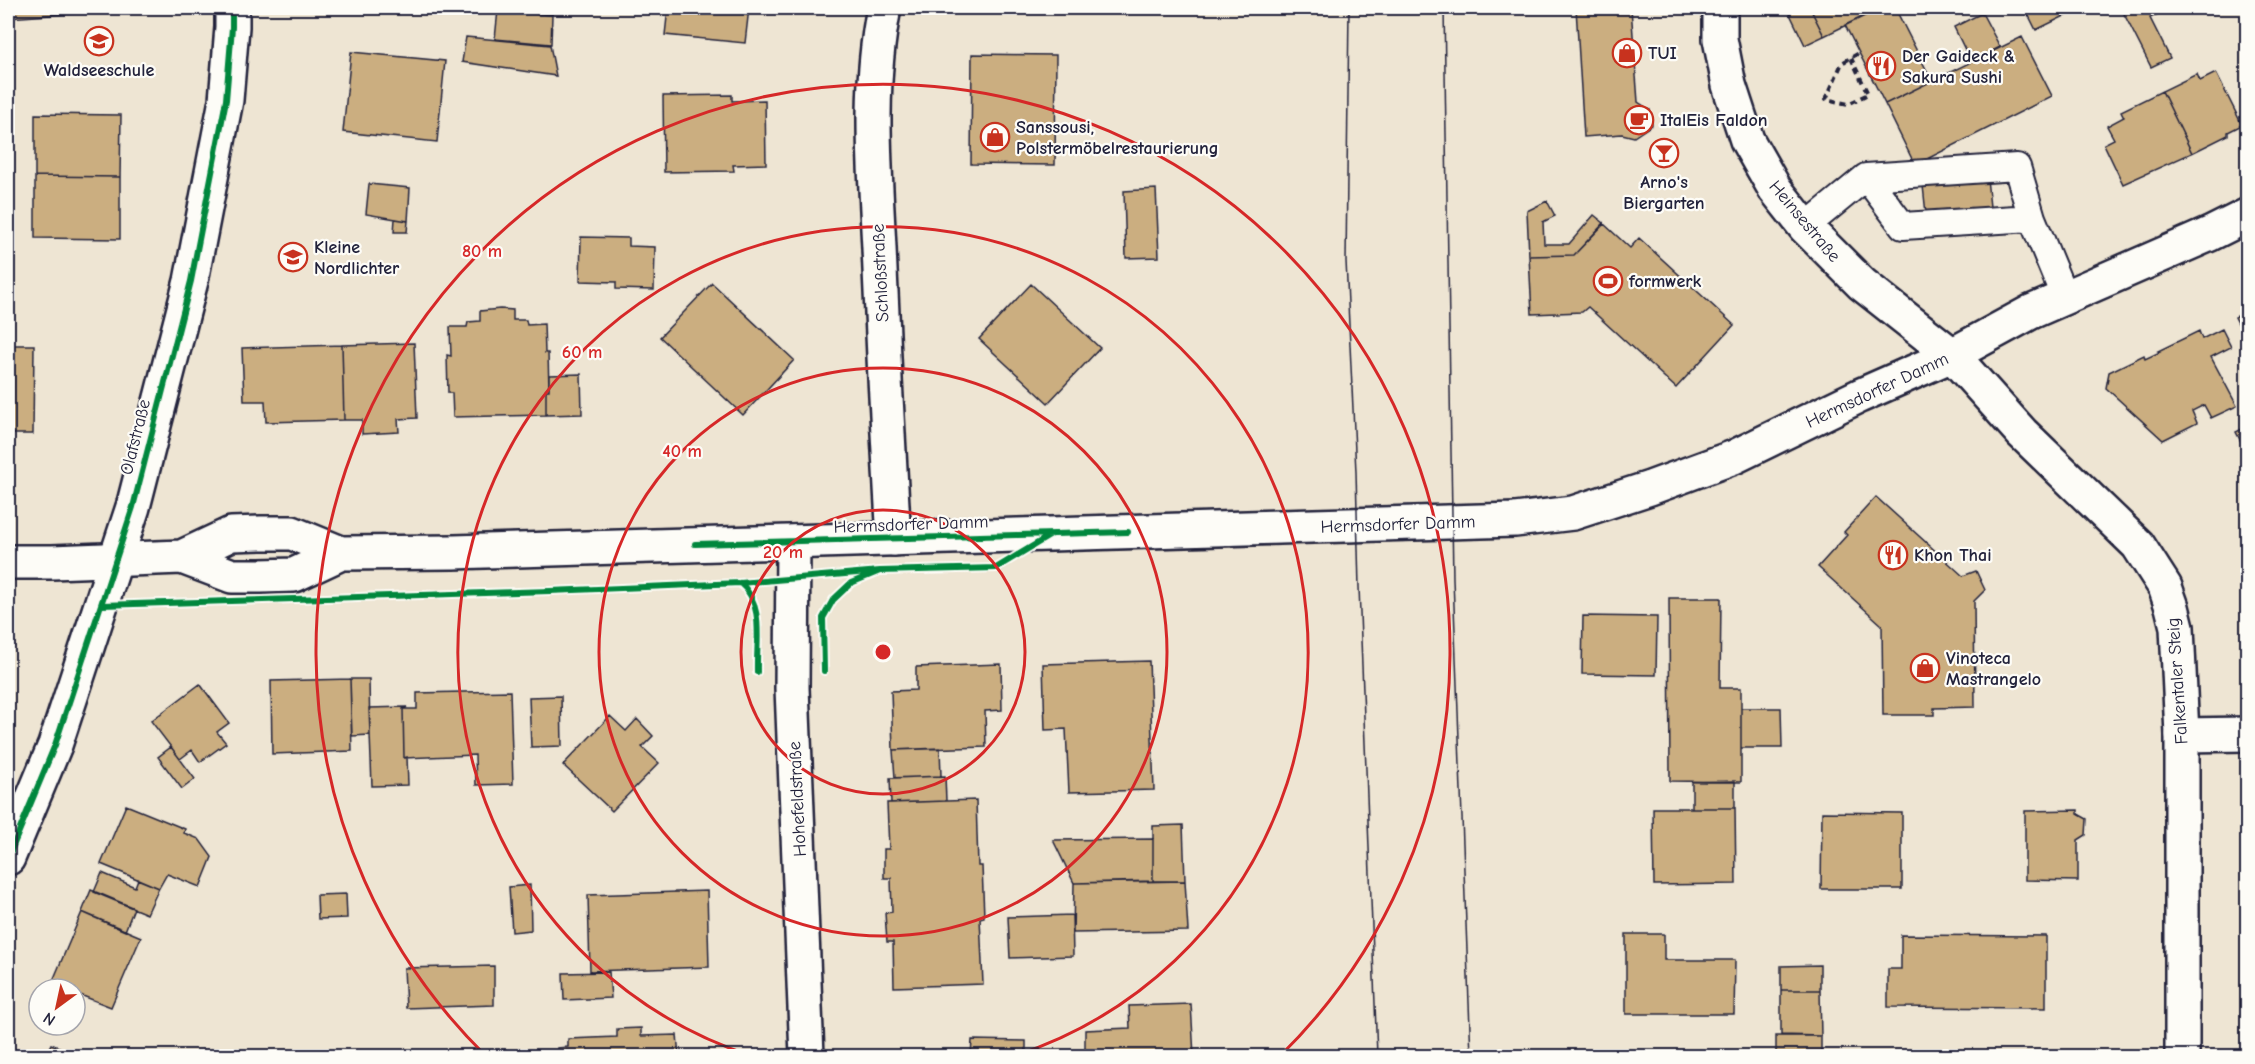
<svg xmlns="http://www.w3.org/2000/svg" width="2255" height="1064" viewBox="0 0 2255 1064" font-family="'Comic Neue',sans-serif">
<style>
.building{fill:#cbae80;stroke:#22223b;stroke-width:1.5}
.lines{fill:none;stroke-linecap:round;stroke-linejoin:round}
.lane-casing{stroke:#22223b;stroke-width:30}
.street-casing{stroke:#22223b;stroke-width:38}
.secondary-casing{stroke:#22223b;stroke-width:38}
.path{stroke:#22223b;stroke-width:4;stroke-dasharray:6 4.5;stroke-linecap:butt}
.lane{stroke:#fdfcf7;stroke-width:26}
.street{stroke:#fdfcf7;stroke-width:33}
.secondary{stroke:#fdfcf7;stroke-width:33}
.tram{stroke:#22223b;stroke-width:1.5}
.cycleway-casing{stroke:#fdfcf7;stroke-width:10}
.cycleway{stroke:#00873e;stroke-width:6}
.ring{fill:none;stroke:#d62828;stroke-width:3}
.labels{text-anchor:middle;stroke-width:4.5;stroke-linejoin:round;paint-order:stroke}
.poi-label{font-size:18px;font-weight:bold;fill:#22223b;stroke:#fdfcf7;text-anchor:start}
.street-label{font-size:18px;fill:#22223b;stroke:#fdfcf7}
.centre{fill:#d62828;stroke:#fdfcf7;stroke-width:3}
.ring-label{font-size:18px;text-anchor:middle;font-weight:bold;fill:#d62828;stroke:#fdfcf7;stroke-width:4.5;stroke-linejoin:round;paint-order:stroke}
</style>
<rect width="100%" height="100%" fill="#eee5d3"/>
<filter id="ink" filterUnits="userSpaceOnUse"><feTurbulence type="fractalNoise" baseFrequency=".0167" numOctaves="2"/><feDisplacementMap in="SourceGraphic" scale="12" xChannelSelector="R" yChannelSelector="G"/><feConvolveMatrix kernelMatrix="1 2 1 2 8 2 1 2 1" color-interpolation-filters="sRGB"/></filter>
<g filter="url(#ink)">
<path class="building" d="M8,8H79V13L8,18Z
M516,8H552V15L516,12Z
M668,8H749L745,43L665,35Z
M1576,8H1631L1638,102L1650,110L1652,125L1634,137L1622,134L1584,137Z
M1787,8H1810L1824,36L1805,45Z
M1810,8H1881L1824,36Z
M1881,8H1895L1932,81L1885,104L1845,25Z
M2025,8H2081L2036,30Z
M2121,8H2170L2150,18L2170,58L2151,67Z
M498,10L552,15L551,44L495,39Z
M1982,13L2000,47L1971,62L1954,27Z
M466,37L550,45L556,76L462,62Z
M2022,37L2052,96L1915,165L1885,104Z
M351,52L445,61L437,142L343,132Z
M972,54L1056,55L1055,165L971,164Z
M2216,73L2242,125L2228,132V135L2192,153L2162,91L2197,74L2200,81Z
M2162,91L2192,153L2123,184L2104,144L2114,139L2107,126L2124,117L2121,111Z
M732,95V101L765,100L766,164L733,165L734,171L664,172L663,96Z
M35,114L121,115L120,177L35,176Z
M1985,160L1991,216L1927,223L1921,167Z
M35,176L120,177V239L35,238Z
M369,184L410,188L408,221L366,214Z
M1156,189L1159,257L1126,258L1124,191Z
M1547,201L1555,216L1543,222L1544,244H1569L1594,215L1604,223L1574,255L1529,256L1527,211Z
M395,219L408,221L407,232H394Z
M1604,224L1630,248L1639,238L1734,325L1676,388L1588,307L1582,312L1532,314L1529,256L1574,255Z
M581,237L629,238V246L655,247L654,290L616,289V282L580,281Z
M712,283L794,360L743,415L660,337Z
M1031,284L1100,348L1048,403L979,339Z
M500,309L513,310V320H526L527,325L544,324L545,353H548L549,390H546V415L453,417L452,393H448L447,355L451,356L450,327H467L468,322L480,321V311Z
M2248,311V343L2235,317Z
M2222,329L2231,347L2211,357L2237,406L2211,418L2204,405L2192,411L2197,423L2163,440L2106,388L2109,372L2144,355L2145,359L2160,352L2158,351L2199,331L2202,339Z
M414,343L417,418L398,419L399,432L362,434V420H344L342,345Z
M8,345H34L33,434H8Z
M342,345L344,420L266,422L265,401H244L242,348Z
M581,374L582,414L546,415V390H549V375Z
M2248,426V455L2236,432Z
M1876,497L1963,576L1976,571L1985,590L1974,601L1975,707L1934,708V715H1883L1882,625L1818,567L1847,535L1844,532Z
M1669,598H1721L1720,688H1741V782L1670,781Z
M1583,616L1657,617L1656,675L1582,674Z
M1149,661L1154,790L1069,792L1066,729L1045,730L1043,664Z
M1001,664L1002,710L985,711L986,747L893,750L891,691L916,690V667Z
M350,679L352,751L272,754L271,681Z
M350,679H369L370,735L352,736Z
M200,684L229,723L217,732L226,743L200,762L192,750L180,759L151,721Z
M510,691L513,784L476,785L475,755L404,758L403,709H417V693Z
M561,696L562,746L531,747L529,697Z
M407,707L403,709L404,758L407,757L408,785L372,786L369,708Z
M1741,708H1781L1782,748H1741Z
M610,716L626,731L637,719L653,736L642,747L659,763L612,811L563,765Z
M171,747L195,779L182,789L158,757Z
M940,748L941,776L895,778L893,750Z
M945,776L946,801L891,803L890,778Z
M1735,781V808H1692V782Z
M976,800L978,866H982L984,917L980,918L983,984L894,987L893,942H887L885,913L892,912L891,878H884V849H889L887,803Z
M126,805L185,829L184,833L199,839L212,857L200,887L167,874L159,888L101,864Z
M1653,808H1735L1736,884L1654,885Z
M2078,810V814L2087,819L2086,835L2078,840V881L2025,880V811Z
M1822,812L1902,813V889H1821Z
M1183,825L1185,881H1153V826Z
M1153,839V881L1074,883L1053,840Z
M102,873L135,887L138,879L159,888L147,914L94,892Z
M1185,881L1188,931L1073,933L1074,883Z
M530,885L531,930L512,932L509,887Z
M91,890L134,908L125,931L82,912Z
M707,891L709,967L590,971L588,895Z
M346,894L347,918L318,919L317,895Z
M82,912L141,937L111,1007L75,993V989H66L52,983Z
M1072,915L1073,956L1010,958L1008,917Z
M1626,934H1664V960H1735L1734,1014H1626Z
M1901,935L2046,936V1008L1888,1007V969H1901Z
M1820,965V990H1781V966Z
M494,966V1005L406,1008L404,968Z
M609,972L611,998L564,1000L563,973Z
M1781,990H1820L1821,1036L1781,1035Z
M1191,1004L1194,1056H1085V1030L1130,1028L1129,1006Z
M641,1028V1036L677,1035L679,1056H558V1048L568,1047V1039L617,1037V1029Z
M1776,1036H1821V1056H1776Z
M972,1040L1026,1041V1056H967H971Z
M51,1044L81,1056H45Z"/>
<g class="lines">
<g class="lane-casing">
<path id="lane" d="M1866,177L1903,226L2032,218
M1805,227L1866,177L2017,167L2032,218L2065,298"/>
</g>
<g class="street-casing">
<path id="street" d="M884,8C868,87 875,168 879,248C883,345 888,442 894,539
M1720,8V39L1729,85L1747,140L1775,189L1805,227L1862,284L1952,355
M793,542L792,688L807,1056
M2182,735L2248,734
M8,858L55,745L133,507L191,281L226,100L232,27V8"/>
</g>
<g class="secondary-casing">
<path id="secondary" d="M1952,355L2022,433L2138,545L2165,587L2172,607L2177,627L2182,735V1056
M182,557L232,576H261L294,575L341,553
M8,562H52L182,557L231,534L261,533H292L341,553L454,552L1515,520L1573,513L1650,488L1734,457L1859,396L1952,355L2031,312L2210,234L2248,215"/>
</g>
<path class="path" d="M1851,58L1868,94L1848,104L1826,99L1842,63L1859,53"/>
<use href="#lane" class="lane"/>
<use href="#street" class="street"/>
<use href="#secondary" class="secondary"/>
<path class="tram" d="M1349,8L1346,261L1356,472L1359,587L1377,1056
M1444,8L1453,579L1471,1056"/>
<g class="cycleway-casing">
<path id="cycleway" d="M695,544L1128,532
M740,583C765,603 756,643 757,672
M102,605L550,591L740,583L880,571
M824,671L823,618L833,600L851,583L880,571L996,568L1051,535
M8,858L55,745L133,507L191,281L226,100L232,27V8"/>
</g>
<use href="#cycleway" class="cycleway"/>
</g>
</g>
<g class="ring">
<circle cx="883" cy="652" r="142"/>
<circle cx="883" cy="652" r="284"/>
<path d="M752 1056A425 425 0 1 1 1014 1056"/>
<path d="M486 1056A567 567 0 1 1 1280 1056"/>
</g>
<defs>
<g id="school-ring" transform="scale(1.5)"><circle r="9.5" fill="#fdfcf7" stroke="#c8321e" stroke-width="1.5"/><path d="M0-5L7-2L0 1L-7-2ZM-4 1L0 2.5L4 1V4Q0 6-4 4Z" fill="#c8321e"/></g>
<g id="shop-ring" transform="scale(1.5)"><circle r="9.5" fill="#fdfcf7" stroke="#c8321e" stroke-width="1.5"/><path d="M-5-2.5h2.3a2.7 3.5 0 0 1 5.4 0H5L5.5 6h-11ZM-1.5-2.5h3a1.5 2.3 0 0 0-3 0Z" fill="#c8321e"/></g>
<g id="restaurant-ring" transform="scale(1.5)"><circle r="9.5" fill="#fdfcf7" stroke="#c8321e" stroke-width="1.5"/><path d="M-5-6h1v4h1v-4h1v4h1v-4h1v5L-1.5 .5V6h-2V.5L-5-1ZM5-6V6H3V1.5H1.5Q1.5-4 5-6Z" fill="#c8321e"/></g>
<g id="cafe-ring" transform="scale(1.5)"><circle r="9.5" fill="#fdfcf7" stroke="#c8321e" stroke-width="1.5"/><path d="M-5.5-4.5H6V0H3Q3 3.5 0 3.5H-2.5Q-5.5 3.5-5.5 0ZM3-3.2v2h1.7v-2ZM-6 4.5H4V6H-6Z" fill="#c8321e"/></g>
<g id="bar-ring" transform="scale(1.5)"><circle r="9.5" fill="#fdfcf7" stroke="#c8321e" stroke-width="1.5"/><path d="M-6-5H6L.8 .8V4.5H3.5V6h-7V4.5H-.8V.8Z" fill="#c8321e"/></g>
<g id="stadium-ring" transform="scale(1.5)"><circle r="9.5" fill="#fdfcf7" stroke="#c8321e" stroke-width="1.5"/><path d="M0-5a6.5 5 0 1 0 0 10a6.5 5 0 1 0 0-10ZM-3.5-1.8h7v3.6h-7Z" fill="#c8321e"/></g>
</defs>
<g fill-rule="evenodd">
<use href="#school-ring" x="99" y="41"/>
<use href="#shop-ring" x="1627" y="53"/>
<use href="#restaurant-ring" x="1881" y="66"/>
<use href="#cafe-ring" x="1639" y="120"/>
<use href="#shop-ring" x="995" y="137"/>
<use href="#bar-ring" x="1664" y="153"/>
<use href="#school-ring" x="293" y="257"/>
<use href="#stadium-ring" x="1608" y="281"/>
<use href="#restaurant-ring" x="1893" y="555"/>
<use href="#shop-ring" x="1925" y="668"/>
</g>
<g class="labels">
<g class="poi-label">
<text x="1648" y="59">TUI</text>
<text x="1902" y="62">Der Gaideck &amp;<tspan x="1902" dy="21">Sakura Sushi</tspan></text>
<text x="99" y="76" text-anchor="middle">Waldseeschule</text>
<text x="1660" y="126">ItalEis Faldon</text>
<text x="1016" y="133">Sanssousi,<tspan x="1016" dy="21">Polstermöbelrestaurierung</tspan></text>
<text x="1664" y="188" text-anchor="middle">Arno's<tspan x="1664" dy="21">Biergarten</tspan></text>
<text x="314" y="253">Kleine<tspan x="314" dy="21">Nordlichter</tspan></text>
<text x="1629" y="287">formwerk</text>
<text x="1914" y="561">Khon Thai</text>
<text x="1946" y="664">Vinoteca<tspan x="1946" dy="21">Mastrangelo</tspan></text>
</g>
<g class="street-label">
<text transform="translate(1805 221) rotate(50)" y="6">Heinsestraße</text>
<text transform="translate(880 273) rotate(-93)" y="6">Schloßstraße</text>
<text transform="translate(1877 390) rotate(-25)" y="6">Hermsdorfer Damm</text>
<text transform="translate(135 437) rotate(-76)" y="6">Olafstraße</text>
<text transform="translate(911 524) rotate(-2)" y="6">Hermsdorfer Damm</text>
<text transform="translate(1398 524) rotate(-2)" y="6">Hermsdorfer Damm</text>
<text transform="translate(2177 681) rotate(-94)" y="6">Falkentaler Steig</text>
<text transform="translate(797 799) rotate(-93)" y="6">Hohefeldstraße</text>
</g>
</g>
<circle cx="883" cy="652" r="9" class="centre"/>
<g class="ring-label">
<text x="482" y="257">80 m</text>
<text x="582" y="358">60 m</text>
<text x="682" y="457">40 m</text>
<text x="783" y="558">20 m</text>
</g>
<rect width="2255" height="1064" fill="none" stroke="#fdfcf7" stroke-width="30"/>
<rect x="15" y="15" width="2225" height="1034" fill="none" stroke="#22223b" stroke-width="2" filter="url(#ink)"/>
<g transform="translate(57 1007) rotate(213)"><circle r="28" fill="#fdfcf7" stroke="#a5a5ac" stroke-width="1.5"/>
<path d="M0-4.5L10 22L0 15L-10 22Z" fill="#c8321e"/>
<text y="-9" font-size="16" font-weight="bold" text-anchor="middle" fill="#22223b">N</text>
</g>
</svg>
